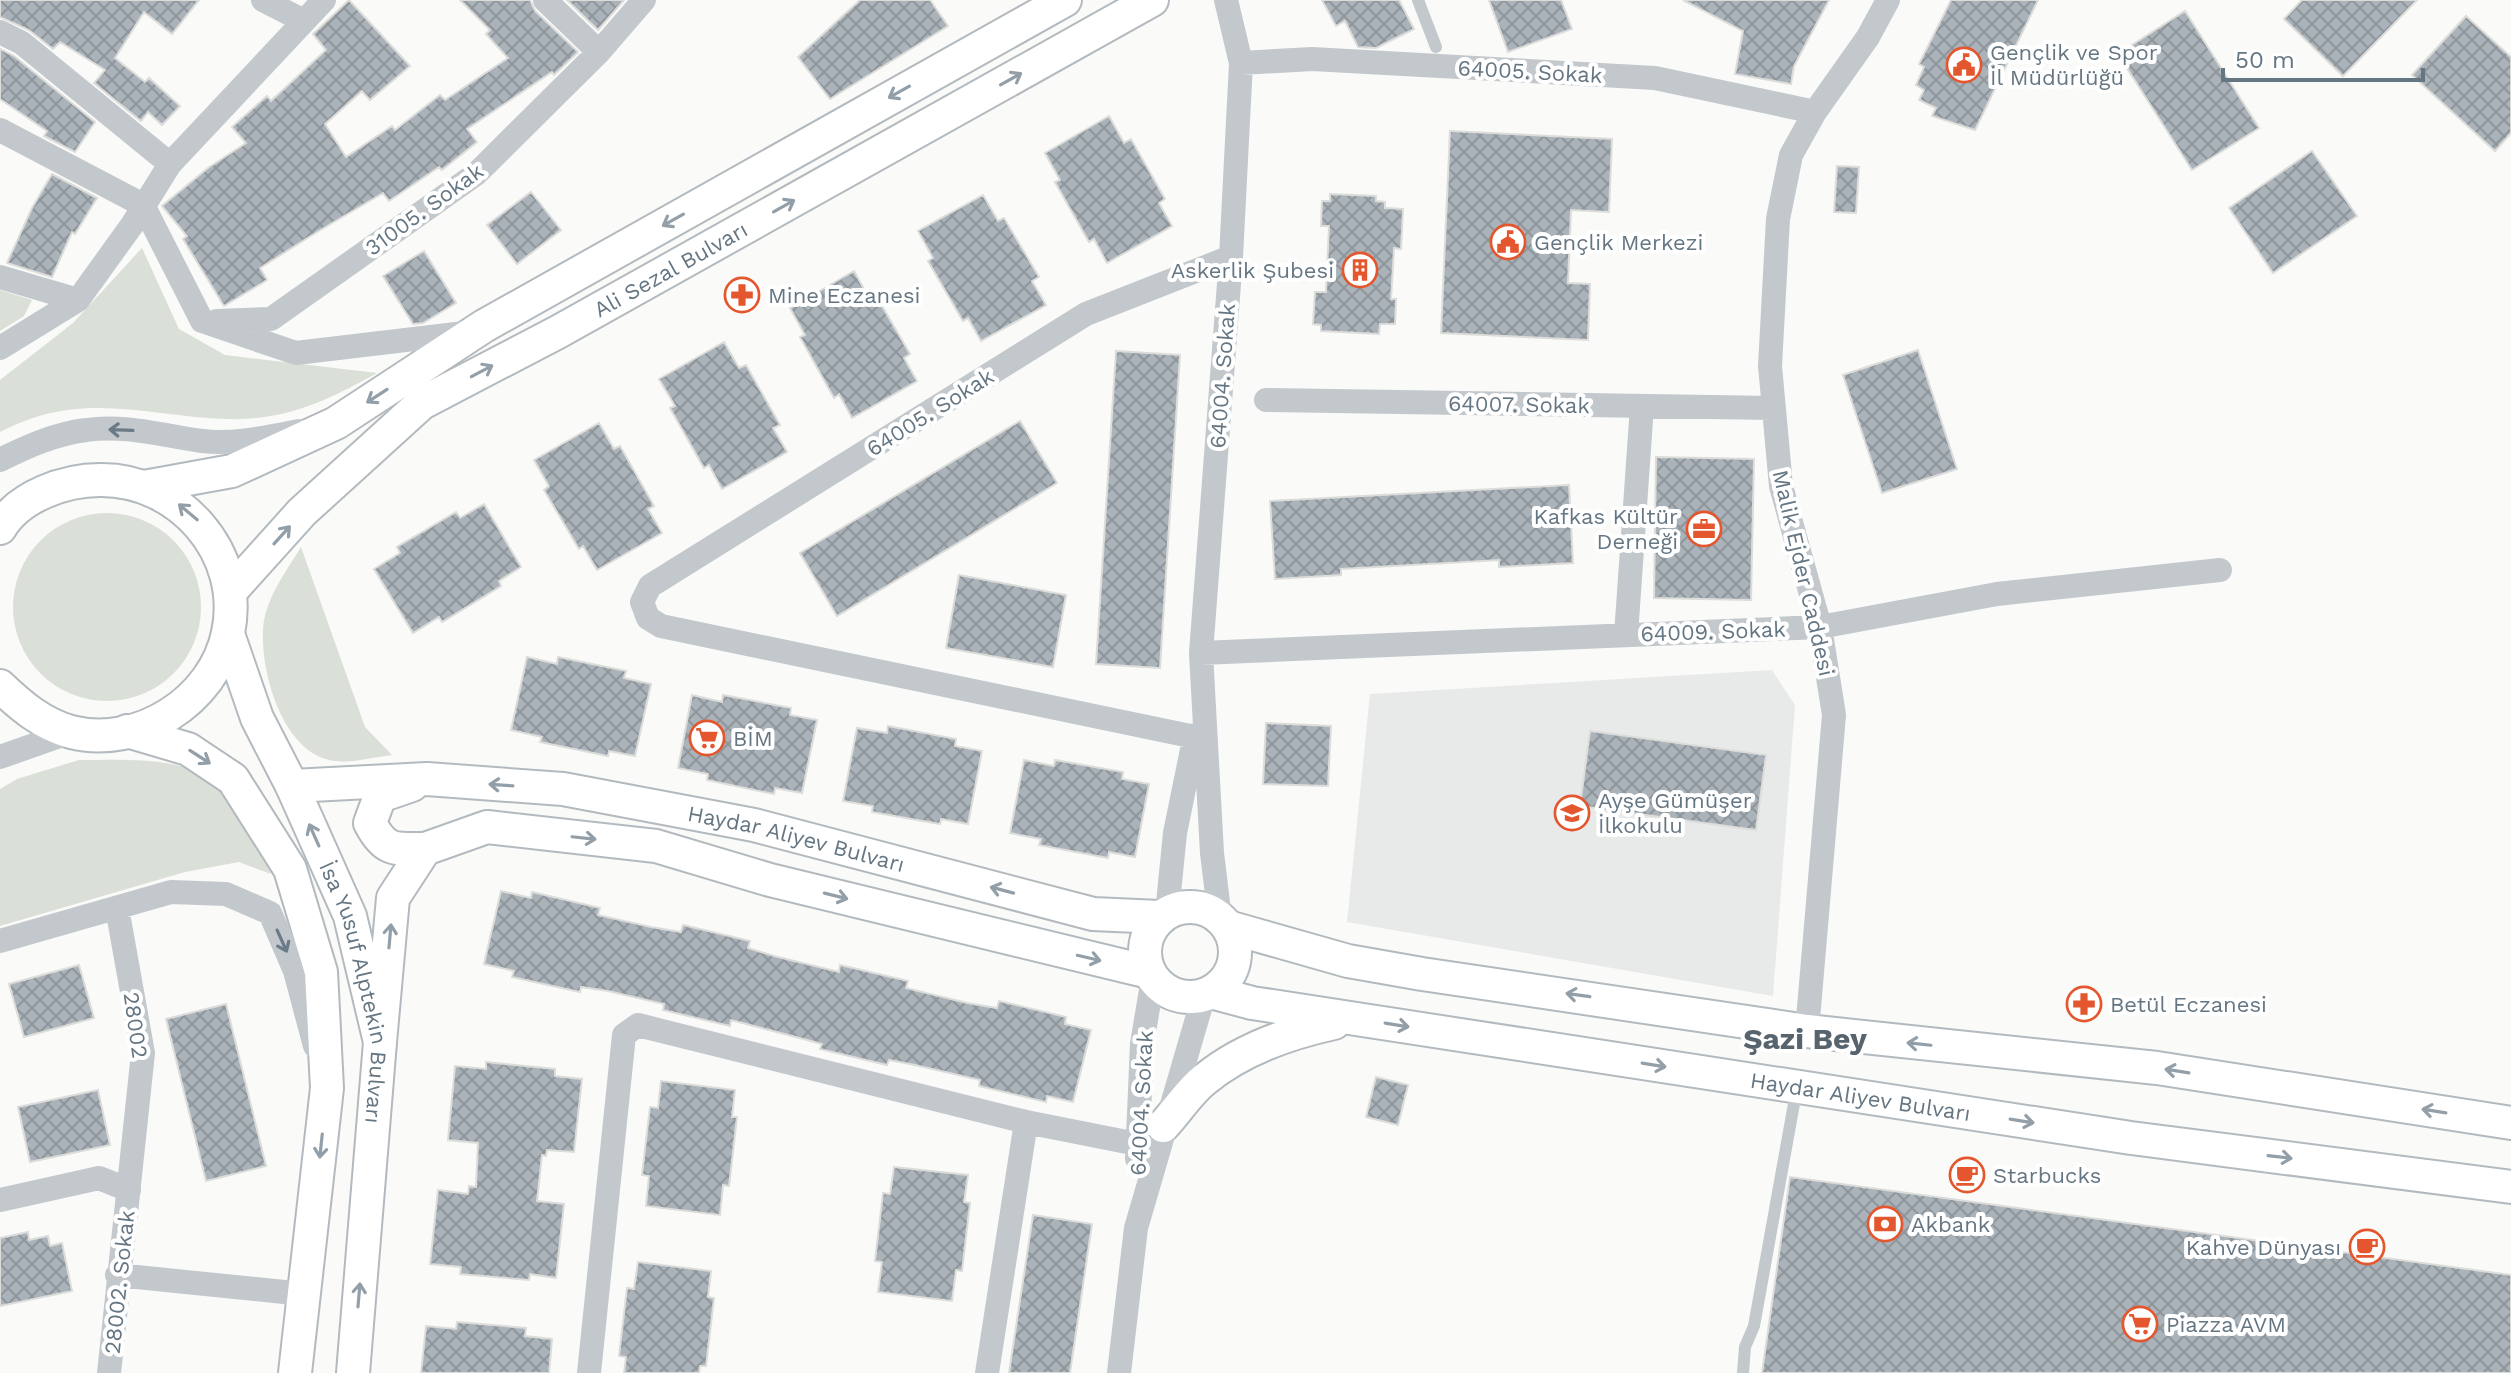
<svg xmlns="http://www.w3.org/2000/svg" width="2511" height="1373" viewBox="0 0 2511 1373" font-family="'Work Sans',sans-serif">
<style>
.built{fill:#e8e9e9}
.green{fill:#dadfd7}
.building{fill:url(#building-cross-hatch);stroke:#dcdcda;stroke-width:2}
.lines{fill:none;stroke-linecap:round;stroke-linejoin:round}
.secondary-casing{stroke:#b3babf;stroke-width:36}
.lane{stroke:#c3c8cc;stroke-width:12}
.street{stroke:#c3c8cc;stroke-width:24}
.secondary{stroke:#fff;stroke-width:32}
.oneway{stroke:#939fa8}
.oneway2{stroke:#6a7a87}
.labels{text-anchor:middle;stroke-width:8;stroke-linejoin:round;paint-order:stroke}
.poi-label{font-size:22px;fill:#657683;stroke:#fff;text-anchor:start}
.street-label{font-size:22px;fill:#657683;stroke:#fff}
.district-label{font-size:30px;font-weight:bold;fill:#57646e;stroke:#fff}
</style>
<defs>
<pattern id="building-cross-hatch" width="8" height="8" patternUnits="userSpaceOnUse" patternTransform="scale(2)"><rect width="8" height="8" fill="#aab3b9"/><path d="M0 0l8 8M0 8l8-8" fill="none" stroke="#8e969c"/></pattern>
</defs>
<rect width="100%" height="100%" fill="#fafaf8"/>
<path class="built" d="M1772,670L1795,705L1773,996L1347,922L1370,694Z"/>
<path class="green" d="M142,248L179,329L225,355L377,373C329,400 285,421 228,419C143,416 82,389 0,432V380L73,323Z
M0,290L32,300L24,316L0,331Z
M13 607a94 94 0 1 1 188 0a94 94 0 1 1-188 0Z
M301,547L365,727L392,755C375,757 353,763 336,761C284,756 261,675 263,631C264,600 286,572 301,547Z
M79,760C131,760 200,754 237,800C251,817 262,854 271,874L239,862L185,872L0,926V789L17,779Z"/>
<path class="building" d="M0,0H199L172,34L144,12L115,58L145,82L149,78L180,106L162,125L148,112L141,121L94,83L105,70L60,42L53,49L29,30L0,17Z
M349,0L410,66L370,100L362,91L325,124L346,157L392,126L395,130L440,95L445,100L508,58L486,34L490,30L460,0H530L535,11L578,52L554,75L552,72L467,129L477,142L442,170L439,167L389,201L383,193L317,232L260,268L267,280L224,306L183,239L187,236L162,206L208,168L246,143L232,127L267,96L271,101L326,50L313,34Z
M567,0H624L598,30Z
M860,0H930L948,26L830,99L798,57Z
M1322,0H1399L1414,29L1376,48L1358,47L1345,21L1336,26Z
M1489,0H1561L1572,29L1508,52Z
M1683,0H1829L1794,66L1791,84L1735,74L1743,31Z
M1951,0H2038L1975,130L1932,116L1936,108L1919,100L1924,90L1916,85L1924,67L1919,64Z
M2302,0H2417L2343,76L2284,19Z
M2185,11L2259,128L2192,170L2118,54Z
M2466,16L2511,57V133L2495,151L2412,75Z
M0,49L14,56L95,122L75,152L44,136L47,131L0,99Z
M1109,116L1124,143L1131,139L1165,199L1159,203L1172,226L1107,263L1094,239L1089,242L1055,182L1060,180L1045,153Z
M1450,131L1612,139L1609,212L1571,210L1568,283L1590,284L1588,340L1441,333Z
M2312,151L2357,216L2273,273L2229,208Z
M1837,166L1859,167L1856,213L1834,212Z
M52,174L97,198L75,234L72,232L52,277L7,263L32,208Z
M531,192L561,230L517,264L487,225Z
M1330,194L1376,196V201L1385,202V208L1403,209L1401,249L1394,248L1391,299H1396L1395,324H1380L1379,334L1321,331V325L1313,324L1315,292H1326L1329,226H1321L1322,201H1330Z
M983,195L998,221L1004,218L1039,277L1032,281L1046,305L981,341L968,318L963,321L928,261L933,258L918,231Z
M424,251L456,303L423,323L413,324L383,276Z
M854,271L869,298L875,294L910,354L904,358L917,381L852,418L839,394L834,398L800,337L805,335L790,308Z
M724,342L739,368L746,365L780,425L773,428L787,452L722,489L709,465L704,468L670,408L675,406L659,379Z
M1918,350L1957,469L1882,493L1843,375Z
M1116,351L1180,355L1160,668L1096,664Z
M1020,421L1057,483L837,616L800,553Z
M599,423L614,449L620,446L654,506L648,509L662,533L597,570L583,546L579,549L544,490L549,486L534,460Z
M1656,457L1754,459L1751,600L1654,598Z
M1569,485L1573,563L1499,567V560L1341,569V575L1275,579L1270,501Z
M484,504L521,567L499,581L501,586L442,622L439,617L413,633L374,569L400,553L397,547L456,512L460,518Z
M959,575L1066,595L1053,667L946,648Z
M527,657L557,664L558,657L626,671L624,678L651,684L635,756L609,751L608,756L540,742L542,737L511,730Z
M692,695L722,702L723,695L791,708L790,715L817,720L802,793L775,788L774,794L707,780L708,774L678,768Z
M1266,723L1331,726L1328,786L1263,784Z
M888,726L956,739L955,746L982,751L968,824L941,819L940,824L872,812L873,806L843,801L857,728L887,733Z
M1590,731L1766,755L1756,830L1580,806Z
M1024,760L1054,766L1055,760L1123,772L1122,779L1149,784L1135,857L1109,852L1108,858L1039,845L1041,839L1010,833Z
M501,891L531,898L532,892L600,908L598,915L651,927L681,932L683,925L750,941L748,948L774,956L839,972L840,965L908,981L906,988L967,1003L997,1008L999,1001L1066,1017L1065,1024L1091,1030L1073,1102L1047,1096L1046,1102L979,1086L980,1080L915,1065L889,1060L887,1065L820,1049L822,1044L792,1036L731,1020L730,1026L663,1010L664,1004L608,991L581,987L580,992L512,977L514,971L484,964Z
M79,965L94,1018L24,1037L9,984Z
M226,1004L266,1166L206,1181L166,1019Z
M486,1062L555,1069V1076L582,1079L574,1152L547,1150L546,1156L542,1155L537,1201L564,1204L556,1278L530,1274L529,1280L460,1274L461,1267L430,1264L438,1190L468,1194L469,1186L476,1187L478,1143L448,1140L455,1066L486,1069Z
M1376,1077L1408,1085L1398,1125L1366,1117Z
M661,1081L735,1090L732,1117H737L729,1186L723,1185L720,1215L646,1206L649,1176L642,1175L650,1107L658,1108Z
M98,1090L110,1145L30,1162L18,1107Z
M894,1167L968,1175L964,1202L970,1203L962,1271L956,1270L952,1301L878,1292L882,1262L875,1261L883,1193L890,1194Z
M1790,1177L2511,1275V1373H1762Z
M1033,1215L1092,1224L1070,1373H1009Z
M28,1232L29,1240L48,1236L50,1246L62,1243L72,1291L0,1306V1238Z
M638,1262L711,1271L708,1297L714,1298L706,1366H700L699,1373H624L626,1357L619,1356L627,1288L634,1289Z
M457,1322L526,1328L525,1336L552,1339L549,1373H421L426,1326L456,1329Z"/>
<g class="lines">
<g class="secondary-casing">
<g id="secondary">
<path d="M144,487L232,471L336,423L484,326L1065,0"/>
<path d="M0,528C19,496 65,480 100,480C179,479 245,553 228,633C214,701 138,749 71,732C42,724 21,706 0,686"/>
<path id="s1" d="M230,592L302,512L422,403L558,332L1152,0"/>
<path id="s2" d="M228,634L257,718L292,786L350,916L380,1042L353,1373"/>
<path d="M127,731L188,749L233,779L290,869L321,972L327,1088L295,1373"/>
<path d="M412,785L380,796L370,823C385,852 395,849 425,849"/>
<path id="s3" d="M292,786L427,779L563,789L754,825L1093,914L1160,917"/>
<circle cx="1190" cy="952" r="45"/>
<path d="M1228,927L1348,961L1422,974L1807,1031L2157,1068L2511,1123"/>
<path id="s4" d="M1211,992L1252,1003L2131,1138L2511,1187"/>
<path d="M380,1042L393,898L425,849L487,827L656,846L770,880L1149,972"/>
<path d="M1163,1126C1177,1111 1189,1092 1204,1080C1241,1049 1288,1033 1334,1023"/>
</g>
</g>
<path class="lane" d="M1418,0L1436,47
M1743,1373L1745,1347L1754,1326L1797,1087"/>
<path class="street" d="M263,0L304,21
M545,0L599,52
M0,32L22,43L170,164
M1241,63L1312,59L1655,78L1815,112
M0,130L143,205L202,321L296,353L473,332
M0,277L78,300
M217,321L271,319L476,174L599,52L644,0
M0,348L78,300L132,225L170,164L324,0
M1266,400L1773,408
M0,460C28,446 55,434 86,430C125,424 164,436 202,441C233,445 268,437 299,431
M1626,635L1642,406
M1201,653L1820,627L1997,594L2220,570
M1195,737L661,626L648,618L642,602L650,586L1086,314L1231,257
M0,757L71,732
M1167,913L1175,833L1195,735
M1220,919L1212,853L1201,653L1231,257L1241,63L1226,0
M0,941L171,892L226,894L270,913L295,971L315,1046
M1807,1031L1834,715L1820,627L1781,486L1770,366L1778,219L1791,155L1815,112L1868,37L1888,0
M1137,1159L1142,1044L1153,978
M0,1200L99,1178L129,1190
M117,1275L304,1294
M109,1373L143,1053L117,908
M589,1373L624,1035L638,1025L1026,1122L1137,1144
M987,1373L1026,1122
M1119,1373L1136,1228L1204,995"/>
<use href="#secondary" class="secondary"/>
</g>
<defs><path id="oneway-shaft" d="M-6 0H5M1.5-3L5.5 0L1.5 3" fill="none" stroke-width="1.6" stroke-linecap="round" stroke-linejoin="round" transform="scale(2)"/></defs>
<g class="oneway">
<use href="#oneway-shaft" transform="translate(1011 79) rotate(-29)"/>
<use href="#oneway-shaft" transform="translate(899 92) rotate(151)"/>
<use href="#oneway-shaft" transform="translate(784 206) rotate(-29)"/>
<use href="#oneway-shaft" transform="translate(673 220) rotate(151)"/>
<use href="#oneway-shaft" transform="translate(482 371) rotate(-28)"/>
<use href="#oneway-shaft" transform="translate(377 396) rotate(147)"/>
<use href="#oneway-shaft" transform="translate(188 512) rotate(-140)"/>
<use href="#oneway-shaft" transform="translate(282 535) rotate(-48)"/>
<use href="#oneway-shaft" transform="translate(200 757) rotate(33)"/>
<use href="#oneway-shaft" transform="translate(501 785) rotate(-176)"/>
<use href="#oneway-shaft" transform="translate(314 835) rotate(-114)"/>
<use href="#oneway-shaft" transform="translate(584 838) rotate(6)"/>
<use href="#oneway-shaft" transform="translate(1002 890) rotate(-165)"/>
<use href="#oneway-shaft" transform="translate(836 896) rotate(14)"/>
<use href="#oneway-shaft" transform="translate(390 936) rotate(-85)"/>
<use href="#oneway-shaft" transform="translate(1089 958) rotate(13)"/>
<use href="#oneway-shaft" transform="translate(1578 995) rotate(-172)"/>
<use href="#oneway-shaft" transform="translate(1397 1025) rotate(9)"/>
<use href="#oneway-shaft" transform="translate(1919 1044) rotate(-174)"/>
<use href="#oneway-shaft" transform="translate(1654 1065) rotate(9)"/>
<use href="#oneway-shaft" transform="translate(2177 1071) rotate(-171)"/>
<use href="#oneway-shaft" transform="translate(2434 1111) rotate(-171)"/>
<use href="#oneway-shaft" transform="translate(2022 1121) rotate(9)"/>
<use href="#oneway-shaft" transform="translate(321 1146) rotate(96)"/>
<use href="#oneway-shaft" transform="translate(2280 1157) rotate(7)"/>
<use href="#oneway-shaft" transform="translate(359 1295) rotate(-85)"/>
</g>
<g class="oneway2">
<use href="#oneway-shaft" transform="translate(121 430) rotate(-178)"/>
<use href="#oneway-shaft" transform="translate(282 941) rotate(66)"/>
</g>
<defs>
<g id="civic-ring" transform="scale(1.8)"><circle r="9.5" fill="#fff" stroke="#e4572e" stroke-width="1.5"/><path d="M-.6-6.5H3V-4.5H.6V-3L4-1V1h2V6H-6V1h2V-1L-.6-3ZM-1.2 2.5V6h2.4V2.5Z" fill="#e4572e"/></g>
<g id="building-ring" transform="scale(1.8)"><circle r="9.5" fill="#fff" stroke="#e4572e" stroke-width="1.5"/><path d="M-4-6H4V6H1V3H-1V6H-4ZM-2.5-4.3h1.7v1.8h-1.7ZM.8-4.3h1.7v1.8H.8ZM-2.5-1h1.7V.8h-1.7ZM.8-1h1.7V.8H.8Z" fill="#e4572e"/></g>
<g id="pharmacy-ring" transform="scale(1.8)"><circle r="9.5" fill="#fff" stroke="#e4572e" stroke-width="1.5"/><path d="M-2-6h4v4h4v4h-4v4h-4v-4h-4v-4h4Z" fill="#e4572e"/></g>
<g id="office-ring" transform="scale(1.8)"><circle r="9.5" fill="#fff" stroke="#e4572e" stroke-width="1.5"/><path d="M-6-3h4V-5.5h4V-3h4V5H-6ZM-1-4.5V-3h2v-1.5ZM-6 0V1H6V0Z" fill="#e4572e"/></g>
<g id="supermarket-ring" transform="scale(1.8)"><circle r="9.5" fill="#fff" stroke="#e4572e" stroke-width="1.5"/><path d="M-6-5.5h2.5l.6 2H6L4.5 2H-2.5L-4.4-4H-6ZM-1.5 3.2a1.3 1.3 0 1 0 .1 0ZM3 3.2a1.3 1.3 0 1 0 .1 0Z" fill="#e4572e"/></g>
<g id="school-ring" transform="scale(1.8)"><circle r="9.5" fill="#fff" stroke="#e4572e" stroke-width="1.5"/><path d="M0-5L7-2L0 1L-7-2ZM-4 1L0 2.5L4 1V4Q0 6-4 4Z" fill="#e4572e"/></g>
<g id="cafe-ring" transform="scale(1.8)"><circle r="9.5" fill="#fff" stroke="#e4572e" stroke-width="1.5"/><path d="M-5.5-4.5H6V0H3Q3 3.5 0 3.5H-2.5Q-5.5 3.5-5.5 0ZM3-3.2v2h1.7v-2ZM-6 4.5H4V6H-6Z" fill="#e4572e"/></g>
<g id="bank-ring" transform="scale(1.8)"><circle r="9.5" fill="#fff" stroke="#e4572e" stroke-width="1.5"/><path d="M-6-4H6V4H-6ZM0-2.3a2.3 2.3 0 1 0 0 4.6a2.3 2.3 0 1 0 0-4.6Z" fill="#e4572e"/></g>
</defs>
<g fill-rule="evenodd">
<use href="#civic-ring" x="1964" y="65"/>
<use href="#civic-ring" x="1508" y="242"/>
<use href="#building-ring" x="1360" y="270"/>
<use href="#pharmacy-ring" x="742" y="295"/>
<use href="#office-ring" x="1704" y="529"/>
<use href="#supermarket-ring" x="707" y="738"/>
<use href="#school-ring" x="1572" y="813"/>
<use href="#pharmacy-ring" x="2084" y="1004"/>
<use href="#cafe-ring" x="1967" y="1175"/>
<use href="#bank-ring" x="1885" y="1224"/>
<use href="#cafe-ring" x="2367" y="1247"/>
<use href="#supermarket-ring" x="2140" y="1324"/>
</g>
<g class="labels">
<g class="poi-label">
<text x="1990" y="60">Gençlik ve Spor<tspan x="1990" dy="25">İl Müdürlüğü</tspan></text>
<text x="1534" y="250">Gençlik Merkezi</text>
<text x="1334" y="278" text-anchor="end">Askerlik Şubesi</text>
<text x="768" y="303">Mine Eczanesi</text>
<text x="1678" y="524" text-anchor="end">Kafkas Kültür<tspan x="1678" dy="25">Derneği</tspan></text>
<text x="733" y="746">BİM</text>
<text x="1598" y="808">Ayşe Gümüşer<tspan x="1598" dy="25">İlkokulu</tspan></text>
<text x="2110" y="1012">Betül Eczanesi</text>
<text x="1993" y="1183">Starbucks</text>
<text x="1911" y="1232">Akbank</text>
<text x="2341" y="1255" text-anchor="end">Kahve Dünyası</text>
<text x="2166" y="1332">Piazza AVM</text>
</g>
<g class="street-label">
<text transform="translate(1530 71) rotate(3)" y="8">64005. Sokak</text>
<text transform="translate(424 209) rotate(-36)" y="8">31005. Sokak</text>
<text dy="8" stroke="none"><textPath href="#s1" startOffset="552">Ali Sezal Bulvarı</textPath></text>
<text transform="translate(1222 376) rotate(-86)" y="8">64004. Sokak</text>
<text transform="translate(1519 404) rotate(1)" y="8">64007. Sokak</text>
<text transform="translate(930 412) rotate(-32)" y="8">64005. Sokak</text>
<text transform="translate(1804 573) rotate(77)" y="8">Malik Ejder Caddesi</text>
<text transform="translate(1713 631) rotate(-2)" y="8">64009. Sokak</text>
<text dy="8" stroke="none"><textPath href="#s3" startOffset="510">Haydar Aliyev Bulvarı</textPath></text>
<text dy="8" stroke="none"><textPath href="#s2" startOffset="384">İsa Yusuf Alptekin Bulvarı</textPath></text>
<text transform="translate(136 1025) rotate(82)" y="8">28002</text>
<text dy="8" stroke="none"><textPath href="#s4" startOffset="658">Haydar Aliyev Bulvarı</textPath></text>
<text transform="translate(1141 1103) rotate(-87)" y="8">64004. Sokak</text>
<text transform="translate(119 1282) rotate(-84)" y="8">28002. Sokak</text>
</g>
<g class="district-label">
<text x="1805" y="1049">Şazi Bey</text>
</g>
</g>
<path d="M2223 68v12h200v-12" fill="none" stroke="#657683" stroke-width="4"/>
<text x="2235" y="68" font-size="24" fill="#657683" stroke="#ffffff" stroke-width="6" paint-order="stroke">50 m</text>
</svg>
